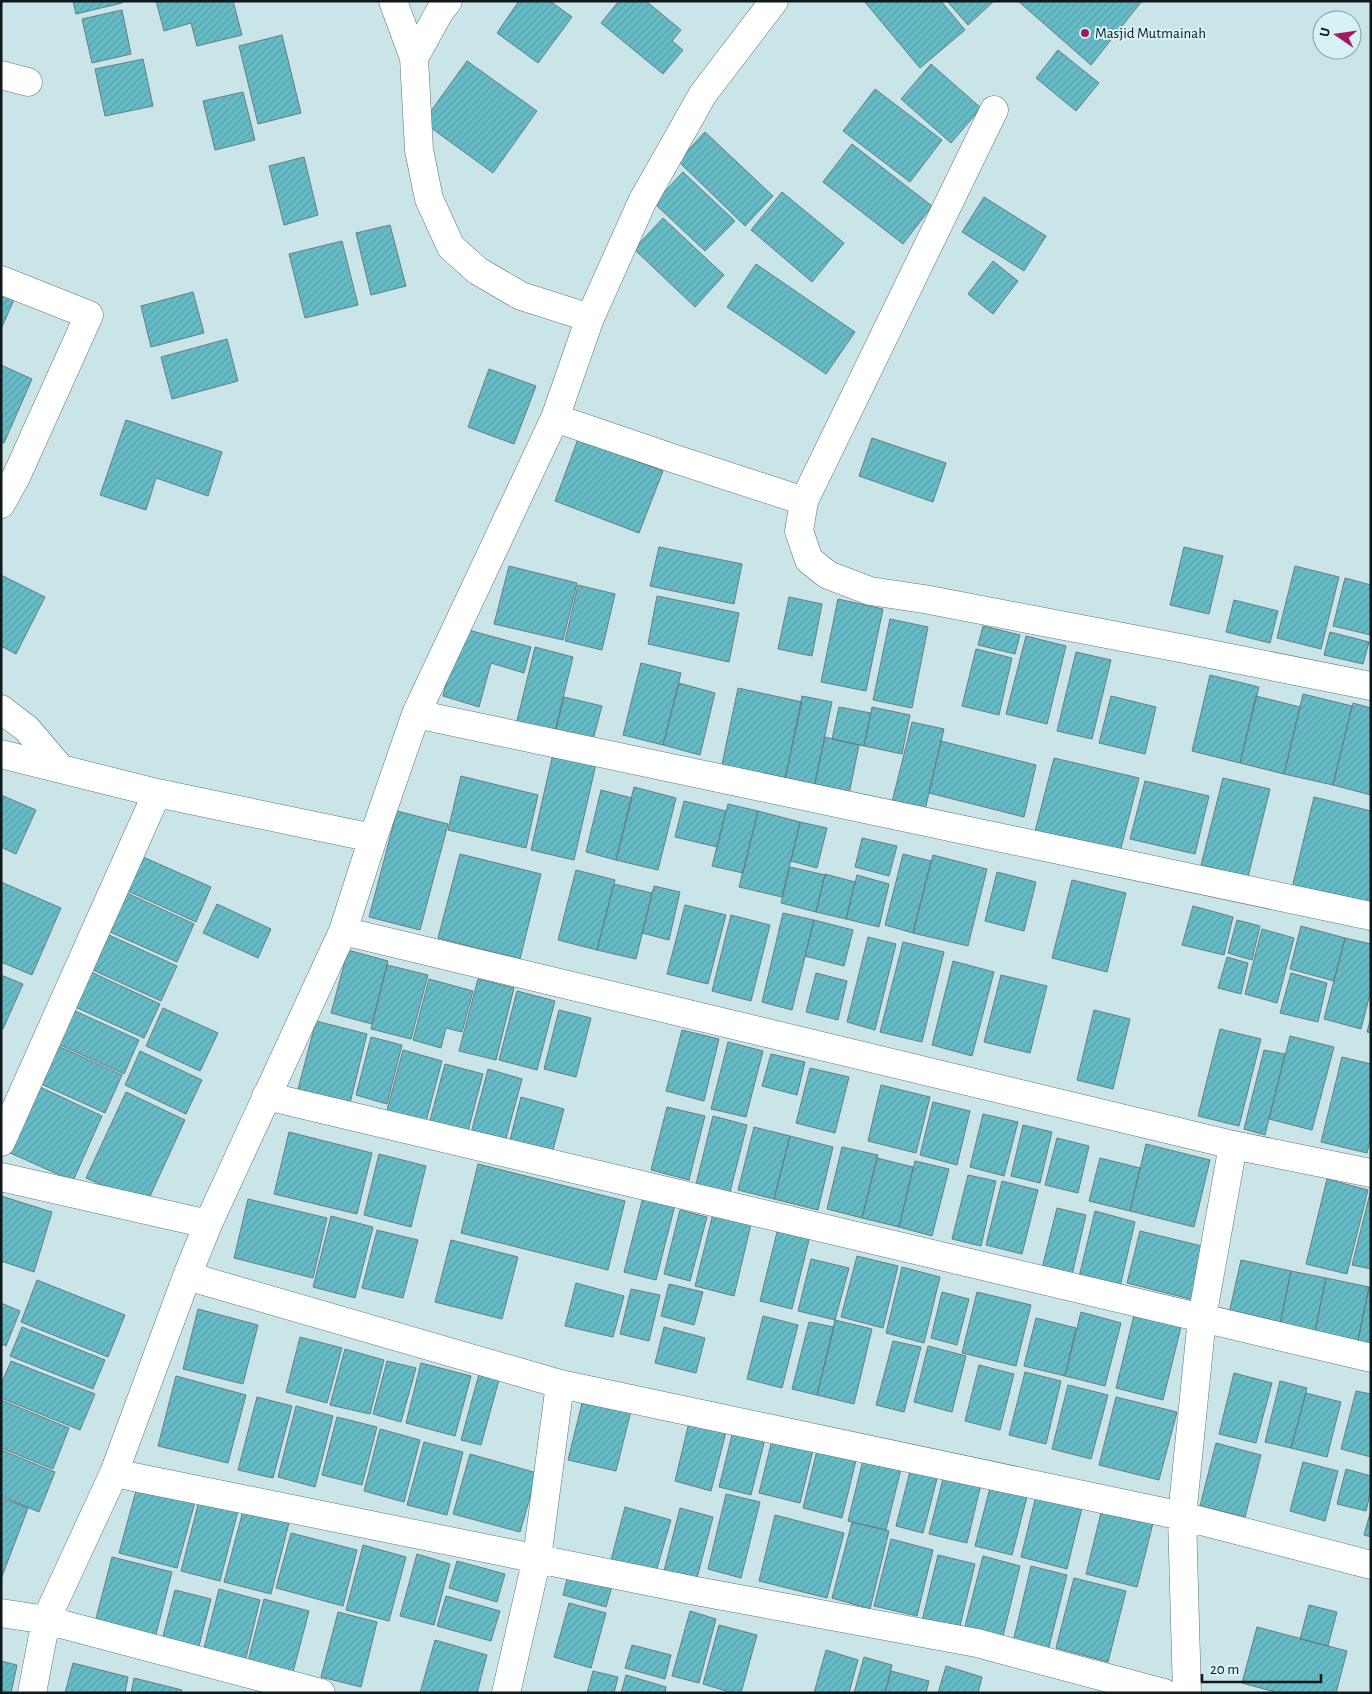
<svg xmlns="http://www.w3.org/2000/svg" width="1372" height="1694" viewBox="0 0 1372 1694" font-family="'Alegreya Sans',sans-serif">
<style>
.building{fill:url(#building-hatch);stroke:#667e81}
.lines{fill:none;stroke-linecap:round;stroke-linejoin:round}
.minor-casing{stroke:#5d7578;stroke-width:29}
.minor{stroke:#fff;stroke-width:28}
.poi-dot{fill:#a31760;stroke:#d7f2f5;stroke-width:2}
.labels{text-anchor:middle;stroke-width:4;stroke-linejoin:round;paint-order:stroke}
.poi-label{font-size:15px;fill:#0f181a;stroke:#d7f2f5;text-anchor:start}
</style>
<defs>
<pattern id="building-hatch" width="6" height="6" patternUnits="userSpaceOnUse" patternTransform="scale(1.25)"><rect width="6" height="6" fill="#66bcc6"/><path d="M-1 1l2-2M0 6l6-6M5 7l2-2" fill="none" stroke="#57a1aa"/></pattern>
</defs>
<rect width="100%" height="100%" fill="#cae5e8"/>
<path class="building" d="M73,1H122V3L76,14Z
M156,1H233L242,35L197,46L191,23L164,31Z
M519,1H550L572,17L538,63L497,33Z
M619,1H646L681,30L672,41L683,50L663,74L601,23Z
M864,1H941L965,30L920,68Z
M947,1H994L968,25Z
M1018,1H1142L1091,65Z
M122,10L131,54L92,63L82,19Z
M282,35L301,113L258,124L239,46Z
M1058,50L1099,83L1076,111L1036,78Z
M143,59L153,106L105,116L95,69Z
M467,61L537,111L493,173L423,122Z
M931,64L981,108L951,143L901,99Z
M875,89L942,140L910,182L843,131Z
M243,92L255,140L215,150L203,101Z
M705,132L773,196L745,226L678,161Z
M852,144L932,206L903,244L823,182Z
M304,157L318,215L284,225L269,166Z
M683,172L735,221L705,251L654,203Z
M782,192L844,243L812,282L751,230Z
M984,197L1046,236L1024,271L962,232Z
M663,218L724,275L695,307L634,249Z
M390,225L406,286L371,295L356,233Z
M342,241L358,305L305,318L289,254Z
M993,261L1018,281L993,314L968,294Z
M756,264L855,332L826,374L727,307Z
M1,286L17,293L1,329Z
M193,292L204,333L151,347L141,306Z
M227,339L238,381L172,399L161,357Z
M1,365L32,379L4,443L1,442Z
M489,369L536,386L514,444L468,427Z
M126,420L222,452L208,496L156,478L146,510L100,495Z
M872,438L946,463L933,502L859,476Z
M578,439L663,471L639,533L555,501Z
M659,547L742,564L734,604L650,586Z
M1184,547L1223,556L1209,614L1170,605Z
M509,566L577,583L563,640L494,624Z
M1295,566L1339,577L1321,649L1277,638Z
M1,575L45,597L16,654L1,646Z
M1345,578L1371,585V635L1333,626Z
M578,585L615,594L602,650L565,641Z
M657,596L739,613L729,662L648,644Z
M789,597L822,604L812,656L778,649Z
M838,599L883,609L866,691L821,682Z
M1234,600L1278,611L1270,643L1226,632Z
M890,619L928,627L912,708L873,700Z
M983,626L1020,635L1015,654L978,645Z
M461,628L531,647L524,673L491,663L479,707L443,696Z
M1330,632L1369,642L1363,664L1324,655Z
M1026,636L1066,646L1047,724L1006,714Z
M535,647L573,657L553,739L515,729Z
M976,649L1012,658L999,715L962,706Z
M1076,652L1111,660L1092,739L1057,731Z
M641,663L681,673L663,745L623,735Z
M1210,675L1259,687L1240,763L1192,751Z
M679,683L715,693L700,755L663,745Z
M738,688L802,702L783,787L720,774Z
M1303,694L1352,706L1333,785L1284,774Z
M802,696L832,702L814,787L785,781Z
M1111,696L1156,707L1145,754L1099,743Z
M1256,696L1300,707L1284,774L1240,763Z
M564,697L602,706L591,747L554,738Z
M1353,703L1371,708V795L1333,785Z
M839,707L871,713L864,746L832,739Z
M872,707L910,715L902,754L864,746Z
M912,722L944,729L924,814L891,806Z
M825,737L859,745L849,794L814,787Z
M941,741L1036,765L1024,817L929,793Z
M553,754L596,764L574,860L531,850Z
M1054,758L1139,778L1119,856L1034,835Z
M461,776L538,795L526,848L448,830Z
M1223,778L1270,789L1248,877L1201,865Z
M1145,781L1209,796L1195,854L1130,839Z
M634,787L676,798L658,870L616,860Z
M601,790L632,798L616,860L586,852Z
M1,795L36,810L16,854L1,847Z
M1314,797L1371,811V901L1369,907L1292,888Z
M684,801L726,811L717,847L675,837Z
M728,804L758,811L743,873L712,866Z
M397,811L448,824L420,930L369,917Z
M758,811L800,822L782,897L739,887Z
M800,822L827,828L817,868L791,861Z
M862,838L897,846L889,876L855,867Z
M460,854L541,874L520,959L438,938Z
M903,854L931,861L913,933L885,925Z
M933,855L987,869L968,946L913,933Z
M143,857L211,887L196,922L128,891Z
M790,867L825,875L816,912L781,903Z
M576,870L615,880L597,950L558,940Z
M997,872L1036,882L1024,931L985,921Z
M825,874L855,882L846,919L816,912Z
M857,875L889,884L879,927L846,919Z
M1072,880L1126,893L1107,972L1052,958Z
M1,882L61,908L32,975L1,962Z
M614,884L652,893L636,959L597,950Z
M654,886L680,892L669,940L642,933Z
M125,892L194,924L177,962L108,931Z
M217,904L271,929L258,958L203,933Z
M685,905L726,915L708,984L667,974Z
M1193,906L1233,917L1224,955L1182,945Z
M783,913L814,920L792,1010L762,1002Z
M731,915L770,925L751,1001L712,991Z
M814,920L853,930L844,966L805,956Z
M1237,920L1260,926L1252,960L1228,953Z
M1301,926L1345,938L1334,981L1290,969Z
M1262,929L1294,938L1277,1003L1245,994Z
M109,935L177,966L161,1001L93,970Z
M868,937L896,944L875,1030L847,1022Z
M1345,938L1371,944V990L1361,1029L1324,1019Z
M903,942L944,952L922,1042L880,1032Z
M348,950L388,961L372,1024L331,1013Z
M1227,957L1248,963L1241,994L1218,988Z
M953,961L994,972L972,1056L932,1045Z
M387,965L428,975L411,1039L371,1029Z
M91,972L160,1004L144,1038L75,1007Z
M816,973L847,981L838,1020L806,1012Z
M1291,973L1327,983L1318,1022L1280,1013Z
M1,975L23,984L3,1029L1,1028Z
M1001,975L1047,986L1030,1053L984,1042Z
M429,979L473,991L462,1032L446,1028L441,1048L413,1040Z
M478,979L514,988L496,1060L459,1051Z
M517,991L555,1001L537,1070L499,1060Z
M163,1008L218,1033L200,1071L146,1046Z
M73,1010L139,1040L124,1074L58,1044Z
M559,1010L591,1018L576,1077L544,1069Z
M1094,1010L1130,1019L1113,1089L1077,1080Z
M1371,1017V1033L1367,1032Z
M316,1021L367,1034L350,1103L298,1089Z
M1220,1029L1261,1039L1239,1126L1198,1116Z
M682,1030L719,1039L704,1101L666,1091Z
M1290,1036L1334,1047L1312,1130L1269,1119Z
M371,1037L402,1045L387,1104L356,1095Z
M728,1042L763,1051L746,1117L711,1109Z
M56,1045L122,1075L105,1113L39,1083Z
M403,1050L442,1061L425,1125L386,1114Z
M1264,1050L1285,1054L1265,1135L1244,1129Z
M140,1051L202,1080L186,1114L125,1085Z
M771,1054L805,1062L797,1095L762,1086Z
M1342,1057L1371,1064V1136L1367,1153L1321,1142Z
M445,1064L483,1074L467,1135L429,1124Z
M810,1068L849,1077L835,1133L796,1123Z
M488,1069L522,1079L504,1146L470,1137Z
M881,1085L930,1097L916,1153L868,1141Z
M38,1086L102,1116L73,1181L8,1152Z
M126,1092L185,1120L146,1205L86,1178Z
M521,1097L564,1109L553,1150L510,1140Z
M933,1102L970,1111L957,1165L920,1155Z
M667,1107L705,1116L689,1180L651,1170Z
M983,1114L1018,1122L1004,1176L970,1167Z
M713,1116L747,1125L730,1192L696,1184Z
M1023,1125L1052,1132L1040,1183L1011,1176Z
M754,1127L790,1136L774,1199L738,1190Z
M289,1132L372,1153L357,1214L274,1194Z
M790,1136L833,1147L818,1210L774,1199Z
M1057,1138L1089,1146L1078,1193L1045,1185Z
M1146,1144L1210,1160L1194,1227L1130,1211Z
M842,1147L878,1155L862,1218L827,1209Z
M379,1154L426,1166L411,1227L364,1215Z
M877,1158L913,1167L899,1227L862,1218Z
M1100,1158L1140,1168L1130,1211L1089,1201Z
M915,1161L949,1169L932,1236L899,1227Z
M478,1164L625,1201L608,1270L461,1233Z
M968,1175L996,1181L981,1246L952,1239Z
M1327,1179L1368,1190L1347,1274L1306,1264Z
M1002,1181L1038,1190L1022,1254L986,1245Z
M1370,1193H1371V1269L1352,1265Z
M1,1196L52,1212L34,1272L1,1261Z
M643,1197L675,1205L656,1280L624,1272Z
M248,1199L327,1218L313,1278L234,1258Z
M1057,1208L1086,1215L1072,1275L1042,1268Z
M680,1210L707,1217L690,1281L664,1274Z
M1095,1211L1135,1222L1120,1287L1079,1277Z
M713,1214L751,1224L734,1296L695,1286Z
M331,1216L373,1227L355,1298L313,1287Z
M779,1224L811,1232L792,1309L760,1301Z
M377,1230L418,1240L403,1298L362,1288Z
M1140,1231L1206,1247L1194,1300L1127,1283Z
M451,1240L518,1257L502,1319L435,1302Z
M857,1256L898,1266L883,1328L841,1317Z
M811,1259L849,1268L835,1320L798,1311Z
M1241,1260L1291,1271L1279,1329L1228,1318Z
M902,1267L940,1277L924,1343L886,1333Z
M1291,1271L1326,1278L1314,1336L1279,1329Z
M1326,1278L1369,1287L1357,1345L1314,1336Z
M37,1280L125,1315L108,1357L21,1322Z
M576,1283L624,1296L613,1337L565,1326Z
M669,1284L703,1292L694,1325L661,1316Z
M1369,1287H1371V1348L1357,1345Z
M631,1289L660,1295L649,1341L620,1334Z
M942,1292L969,1299L957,1345L931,1338Z
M977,1292L1031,1305L1016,1366L962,1353Z
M1,1303L20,1311L6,1346L1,1344Z
M198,1309L258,1325L243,1384L183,1369Z
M1135,1311L1182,1323L1163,1400L1116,1388Z
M1081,1312L1121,1323L1105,1386L1065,1376Z
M763,1316L798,1325L782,1388L747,1379Z
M1036,1318L1076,1328L1065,1376L1024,1366Z
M835,1320L872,1329L854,1404L817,1395Z
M809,1322L834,1327L817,1395L792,1389Z
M22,1327L105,1360L93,1389L10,1356Z
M664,1327L705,1338L696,1373L655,1363Z
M300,1337L342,1348L327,1403L286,1392Z
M893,1341L921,1347L904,1412L876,1405Z
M928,1346L966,1356L952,1412L914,1402Z
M345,1349L384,1360L370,1414L330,1405Z
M11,1361L95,1394L80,1430L1,1398V1384Z
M387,1361L416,1368L401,1422L373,1414Z
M421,1363L471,1376L455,1436L406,1423Z
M979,1365L1014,1374L1000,1430L965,1421Z
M1025,1372L1061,1381L1046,1444L1009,1435Z
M1234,1373L1272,1383L1256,1443L1219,1434Z
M479,1374L499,1380L481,1445L461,1440Z
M176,1376L246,1395L228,1463L158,1446Z
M1280,1381L1307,1388L1291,1448L1265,1442Z
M1068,1385L1108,1395L1091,1459L1052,1449Z
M1356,1391L1371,1394V1457L1341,1449Z
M1306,1393L1341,1402L1327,1457L1291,1448Z
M584,1395L632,1407L616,1471L568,1460Z
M257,1397L292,1406L273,1478L238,1470Z
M1116,1397L1177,1412L1159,1480L1099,1465Z
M1,1400L69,1428L53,1469L1,1448Z
M296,1406L333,1416L315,1487L278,1477Z
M691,1414L728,1424L711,1491L675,1481Z
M337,1417L377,1427L362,1485L322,1475Z
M735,1423L767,1431L751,1495L719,1487Z
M380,1429L420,1440L404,1502L364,1491Z
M774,1432L815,1442L800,1503L759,1493Z
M424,1442L463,1452L447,1515L407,1505Z
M819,1442L858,1452L842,1518L803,1508Z
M1216,1443L1261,1455L1245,1517L1200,1506Z
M1,1450L55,1472L39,1512L1,1496Z
M865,1452L903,1461L886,1530L848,1521Z
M470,1454L537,1473L520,1532L453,1514Z
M913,1460L940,1467L923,1533L896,1526Z
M1303,1462L1338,1471L1325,1521L1290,1511Z
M1346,1469L1371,1476V1490L1366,1511L1337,1504Z
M945,1471L982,1480L967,1543L929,1534Z
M992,1480L1029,1489L1012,1555L975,1546Z
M137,1487L195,1502L177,1568L119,1553Z
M1037,1492L1083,1504L1067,1569L1021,1557Z
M726,1494L760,1502L741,1578L708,1569Z
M1,1498L28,1508L1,1579Z
M199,1501L238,1511L220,1581L181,1571Z
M625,1507L671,1520L656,1572L611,1560Z
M680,1508L713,1517L697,1578L664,1571Z
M1102,1509L1153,1523L1137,1587L1086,1574Z
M1371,1510V1537L1364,1535Z
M243,1511L289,1523L271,1594L224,1582Z
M775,1515L844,1533L827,1598L759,1581Z
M852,1522L889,1531L870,1609L832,1598Z
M291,1533L357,1550L343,1606L276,1588Z
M891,1539L933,1550L917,1616L874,1606Z
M363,1545L406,1557L389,1621L346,1610Z
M417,1554L450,1564L434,1625L400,1616Z
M938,1555L975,1564L959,1630L922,1621Z
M983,1556L1020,1566L1001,1644L963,1634Z
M112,1557L172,1572L154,1642L94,1626Z
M457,1561L505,1574L497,1602L449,1588Z
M1031,1566L1067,1575L1048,1651L1013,1642Z
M569,1571L613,1583L606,1607L563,1595Z
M1074,1578L1126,1591L1108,1662L1056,1648Z
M219,1589L260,1600L245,1662L203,1652Z
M175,1590L211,1599L198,1650L162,1640Z
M446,1596L500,1611L491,1641L437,1626Z
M264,1599L309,1611L292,1676L247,1665Z
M569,1603L606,1613L591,1668L554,1657Z
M1309,1605L1337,1612L1328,1646L1300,1639Z
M690,1611L716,1619L699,1683L672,1676Z
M338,1612L377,1622L361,1687L321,1677Z
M719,1625L757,1635L741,1693H733L703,1684Z
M1257,1627L1347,1651L1336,1693H1279L1242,1683Z
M435,1640L487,1655L477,1693H420Z
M632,1645L671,1655L665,1679L625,1668Z
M826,1650L858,1660L849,1693H814Z
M864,1657L892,1665L885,1693H854Z
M1,1661L17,1665L11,1693H1Z
M73,1663L128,1677L125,1693H65Z
M946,1666L982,1677L978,1693H938Z
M593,1671L618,1677L614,1693H587Z
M891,1671L929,1681L926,1693H885Z
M626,1675L666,1687L665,1693H621Z
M134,1678L182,1690L181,1693H131Z"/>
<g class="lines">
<g class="minor-casing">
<path id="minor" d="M393,1L414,58L419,150L429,199L451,247L478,271L521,296L590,318
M414,58L440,11L448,1
M1,75L28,82
M1,280L89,315L16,477L1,504
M555,418L672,458L804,501L799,531L809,560L828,575L870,591L924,599L1185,649L1371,686
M804,501L994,110
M1,709L27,729L61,769
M416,714L1371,916
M1,754L157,793L373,838
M343,931L1233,1145L1371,1173
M266,1096L1371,1358
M1,1142L157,793
M1,1177L208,1224
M187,1276L560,1384L1182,1516L1371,1565
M114,1473L696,1591L977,1643L1164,1693
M1,1613L46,1620L321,1693
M32,1693L46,1620L114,1473L187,1276L208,1224L343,931L373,838L416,714L555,418L590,318L642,202L703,94L774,1
M506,1693L537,1558L560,1384
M1187,1693L1182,1516L1202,1318L1233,1145"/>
</g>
<use href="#minor" class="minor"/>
</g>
<circle class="poi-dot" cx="1085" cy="33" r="5"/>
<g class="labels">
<g class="poi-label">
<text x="1095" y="38">Masjid Mutmainah</text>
</g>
</g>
<rect width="1372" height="1694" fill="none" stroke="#0f181a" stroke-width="5"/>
<g transform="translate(1337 35) rotate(283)"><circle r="24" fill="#d7f2f5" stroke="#879b9d"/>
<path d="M0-4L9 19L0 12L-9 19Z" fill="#a31760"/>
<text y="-8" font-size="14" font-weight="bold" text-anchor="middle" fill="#0f181a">U</text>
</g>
<path d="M1202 1674v8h119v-8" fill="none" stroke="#0f181a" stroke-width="2.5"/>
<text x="1210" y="1674" font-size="15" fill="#0f181a" stroke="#d7f2f5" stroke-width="4" paint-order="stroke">20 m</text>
</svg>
